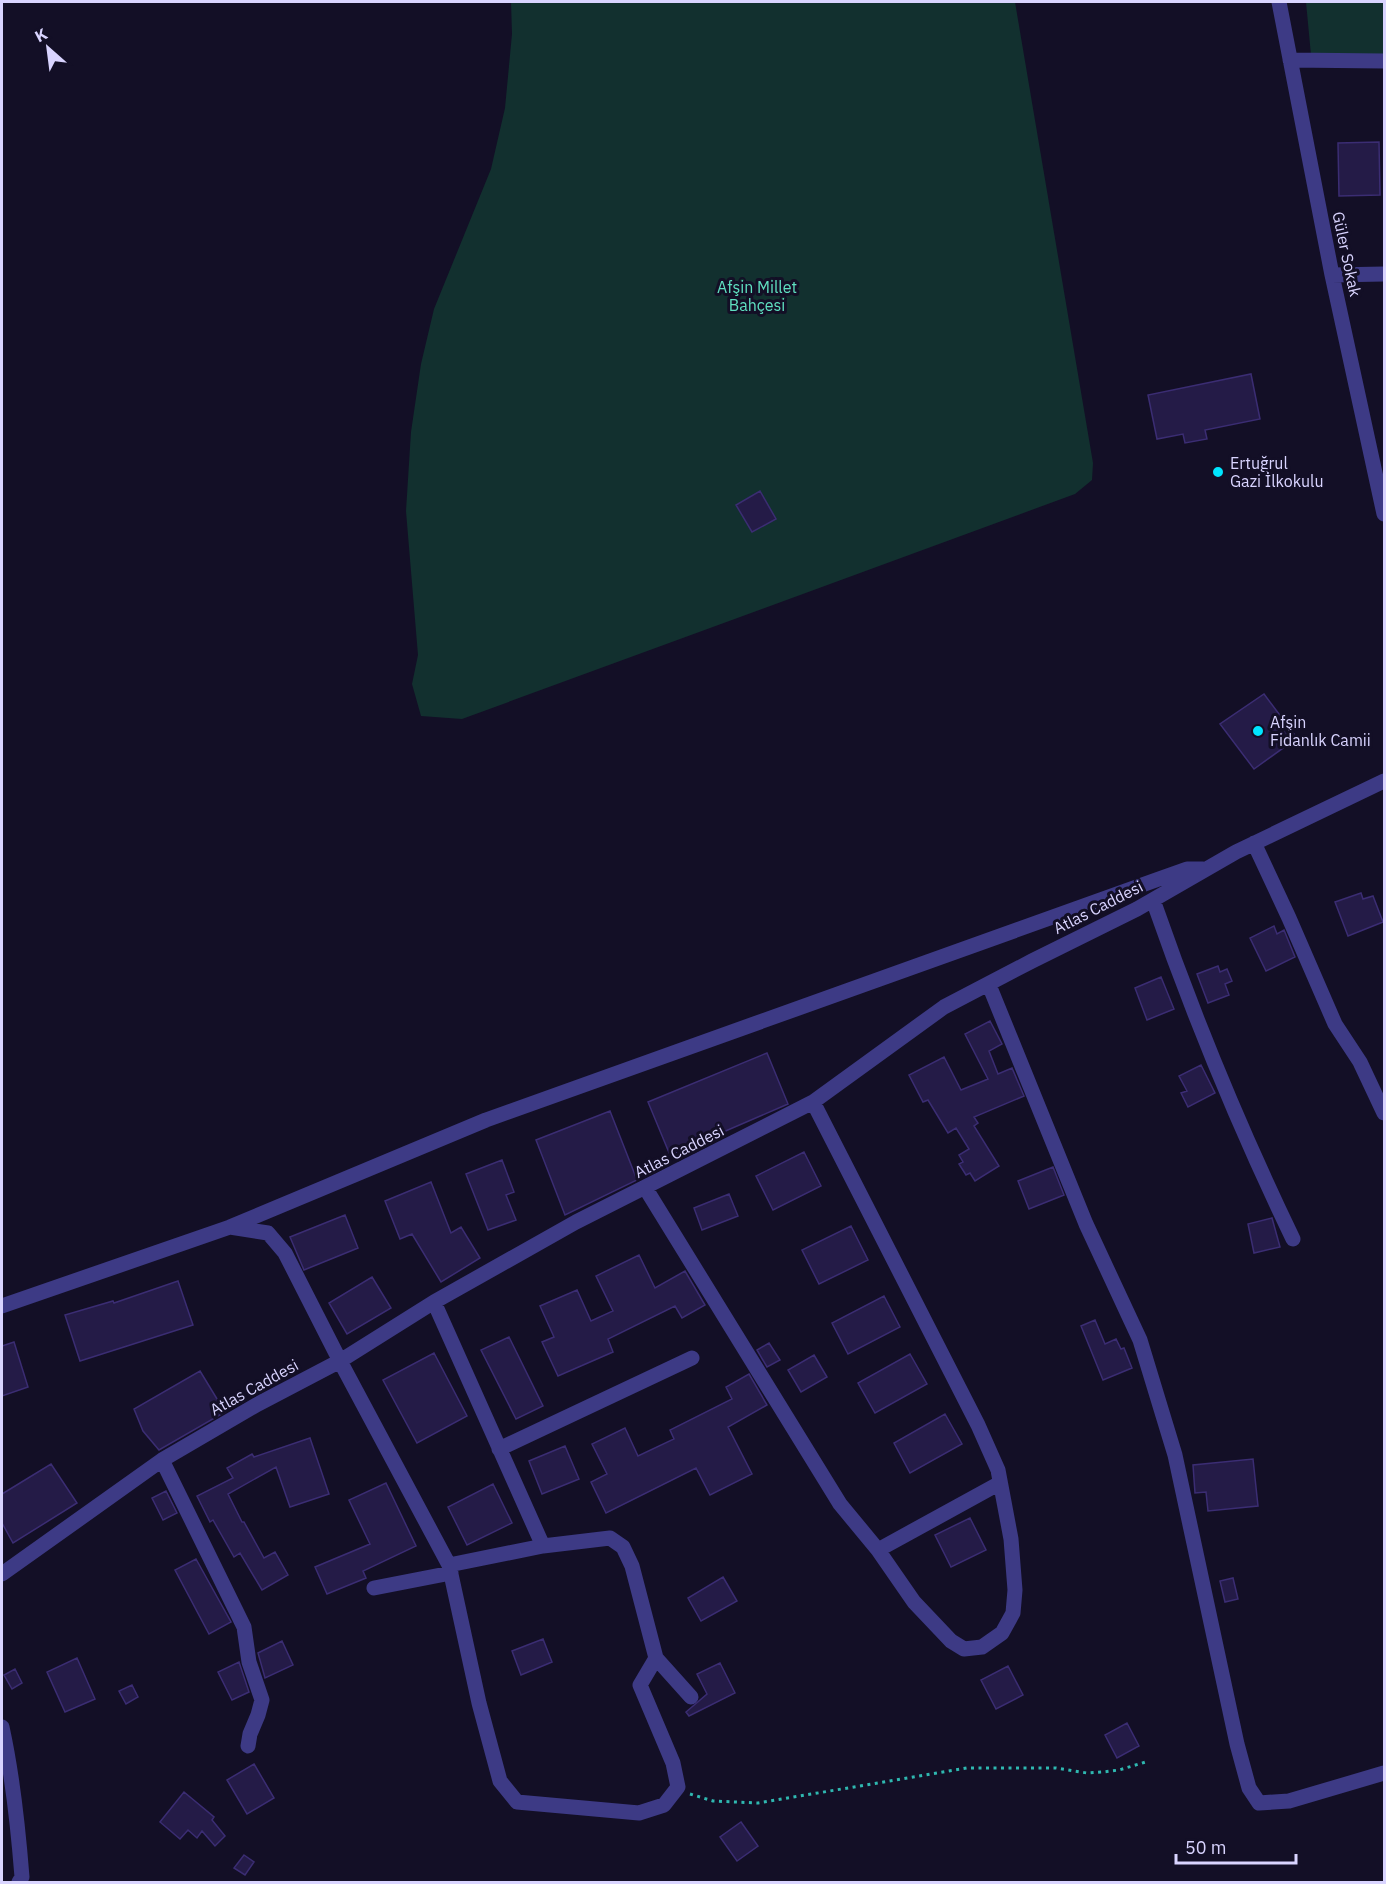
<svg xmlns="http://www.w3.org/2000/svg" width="1386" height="1884" viewBox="0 0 1386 1884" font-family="'IBM Plex Sans',sans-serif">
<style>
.green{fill:#12302f}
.building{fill:#241b47;stroke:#3b2d73;stroke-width:1.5}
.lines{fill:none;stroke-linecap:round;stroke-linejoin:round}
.path{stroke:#2fb8b0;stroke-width:3;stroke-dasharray:3 4.5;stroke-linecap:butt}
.minor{stroke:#3d3a85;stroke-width:15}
.poi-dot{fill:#00e5ff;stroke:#130f26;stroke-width:2}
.labels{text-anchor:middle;stroke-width:6;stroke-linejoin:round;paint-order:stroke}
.street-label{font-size:16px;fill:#d9d4ff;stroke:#130f26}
.park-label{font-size:16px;fill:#5fe0c0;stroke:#130f26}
.poi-label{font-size:16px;fill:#d9d4ff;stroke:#130f26;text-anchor:start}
</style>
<rect width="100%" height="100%" fill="#130f26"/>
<path class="green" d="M511,2H1015L1093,463L1092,480L1075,494L462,719L421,716L412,684L418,655L406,511L411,432L421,364L434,309L491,169L505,108L512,34Z
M1306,2H1384V54L1311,55Z"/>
<path class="building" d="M1379,142L1380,195L1339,196L1338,143Z
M1251,374L1260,419L1205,430L1207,439L1185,443L1183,434L1157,439L1148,395Z
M760,491L776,519L752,532L736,505Z
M1264,694L1297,738L1254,769L1220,724Z
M1361,893L1363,899L1373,896L1383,922L1348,936L1335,902Z
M1274,926L1277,934L1284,930L1295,957L1266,971L1250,938Z
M1218,966L1220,972L1227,969L1232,981L1225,984L1229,995L1208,1003L1197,974Z
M1161,977L1174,1009L1147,1020L1135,988Z
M990,1021L1002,1044L989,1051L998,1074L1012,1068L1024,1096L974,1117L978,1123L974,1126L999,1166L975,1181L970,1173L966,1175L959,1164L963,1162L959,1155L969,1149L956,1128L948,1133L928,1100L923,1102L909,1075L944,1057L961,1090L988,1079L965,1034Z
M767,1053L788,1104L670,1155L648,1102Z
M1201,1065L1215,1093L1188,1107L1181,1093L1187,1091L1179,1076Z
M610,1111L637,1180L565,1215L536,1140Z
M804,1152L821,1186L773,1210L756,1176Z
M502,1160L514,1192L506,1195L516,1220L488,1230L466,1174Z
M1053,1167L1064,1195L1029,1209L1018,1181Z
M431,1182L451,1233L461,1227L480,1258L441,1282L412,1234L400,1239L385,1201Z
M729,1194L738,1216L702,1230L694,1208Z
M345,1215L358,1248L304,1270L290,1237Z
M1272,1218L1280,1247L1254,1253L1248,1224Z
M851,1226L868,1260L819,1284L802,1250Z
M639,1255L655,1288L685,1271L705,1305L682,1318L675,1306L608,1339L613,1352L558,1376L542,1342L554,1337L540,1306L577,1290L591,1321L613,1311L596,1276Z
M372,1277L391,1308L347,1334L329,1303Z
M178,1281L193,1325L80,1361L65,1315L113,1301L114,1303Z
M884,1296L900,1327L848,1354L832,1323Z
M1095,1320L1105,1344L1116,1339L1121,1349L1124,1348L1132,1368L1103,1380L1081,1326Z
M509,1337L543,1406L516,1419L481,1350Z
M14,1342L28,1387L2,1396V1346Z
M769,1343L780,1360L767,1367L757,1350Z
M434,1353L467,1416L417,1443L383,1380Z
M910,1354L927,1384L875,1413L858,1383Z
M814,1355L827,1377L801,1392L788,1370Z
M200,1371L225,1412L159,1450L143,1431L134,1409Z
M749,1374L767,1405L728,1427L752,1474L710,1495L696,1468L606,1513L591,1482L607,1474L592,1444L625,1428L638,1456L674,1439L670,1430L732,1399L726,1387Z
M945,1414L962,1444L910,1473L894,1443Z
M310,1438L329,1494L290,1507L276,1467L228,1494L242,1522H244L264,1558L275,1552L288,1575L262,1590L240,1553L234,1557L213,1520L210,1522L197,1496L233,1478L227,1468L252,1454L254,1457Z
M565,1446L579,1479L542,1494L529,1461Z
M1253,1459L1258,1506L1208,1511L1206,1492L1195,1493L1193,1465Z
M51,1464L77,1503L13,1543L2,1523V1494Z
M386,1483L416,1546L363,1571L366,1578L327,1594L315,1567L370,1544L349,1500Z
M493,1484L512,1523L467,1545L448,1507Z
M166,1491L177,1513L163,1520L152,1498Z
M970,1518L986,1550L951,1567L935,1535Z
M196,1559L231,1622L209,1634L175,1570Z
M723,1577L737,1601L701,1621L688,1598Z
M1233,1578L1238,1599L1225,1602L1220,1581Z
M543,1639L552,1662L521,1675L512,1651Z
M282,1641L293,1665L265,1678L258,1653Z
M77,1658L95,1699L65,1712L47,1672Z
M239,1662L249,1692L232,1700L218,1672Z
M720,1663L735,1693L689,1716L686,1712L707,1694L697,1674Z
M1008,1666L1023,1695L996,1709L981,1680Z
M15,1669L22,1683L12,1689L4,1675Z
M132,1685L138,1697L126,1704L119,1691Z
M1127,1723L1139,1746L1117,1758L1105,1735Z
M254,1764L274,1798L247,1814L227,1780Z
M184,1792L214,1817L212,1820L225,1836L215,1846L202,1831L197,1838L188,1830L180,1839L160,1822Z
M741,1822L758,1846L737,1861L720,1837Z
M244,1855L254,1862L245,1875L234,1868Z"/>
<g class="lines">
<path class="path" d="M690,1794L713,1801L758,1803L967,1768H1056L1087,1773L1103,1772L1119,1770L1149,1761"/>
<path class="minor" d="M1279,2L1332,275L1384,514
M1290,60L1384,61
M1332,275L1384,274
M1254,843L1289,918L1335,1024L1360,1062L1384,1113
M1153,900C1193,1015 1240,1129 1293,1239
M989,985L1086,1224L1140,1340L1175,1455L1237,1744L1249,1788L1259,1803L1289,1801L1384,1773
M646,1189L840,1504L878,1550L914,1602L951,1641L964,1649L982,1647L1002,1633L1013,1613L1015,1590L1011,1539L998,1470L978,1425L813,1102
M230,1227L486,1120L1156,880L1187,869H1203
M434,1302L543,1546
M2,1306L230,1227L268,1233L285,1253L340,1361L449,1565L479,1703L500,1781L517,1802L639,1813L664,1805L678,1787L673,1763L640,1685L656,1658
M499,1449L692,1358
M162,1460L244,1627L249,1662L262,1700L258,1715L250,1734L248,1746
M878,1550L1000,1483
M449,1565L543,1546L610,1538L623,1547L632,1566L656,1658L691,1697
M2,1574L162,1460L258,1404L340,1361L434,1302L576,1222L813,1102L944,1007L1032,961L1137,909L1236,852L1384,781
M374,1588L451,1573
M2,1727C13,1777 18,1826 22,1877L19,1882"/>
</g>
<g class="poi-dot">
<circle cx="1218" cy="472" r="6"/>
<circle cx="1258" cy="731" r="6"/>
</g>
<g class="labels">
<g class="street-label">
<text transform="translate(1347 254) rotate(78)" y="6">Güler Sokak</text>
<text transform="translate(1098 907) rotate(-27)" y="6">Atlas Caddesi</text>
<text transform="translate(679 1151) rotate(-27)" y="6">Atlas Caddesi</text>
<text transform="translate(254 1387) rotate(-29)" y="6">Atlas Caddesi</text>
</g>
<g class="park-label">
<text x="757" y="293">Afşin Millet<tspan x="757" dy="18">Bahçesi</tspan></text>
</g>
<g class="poi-label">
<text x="1230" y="469">Ertuğrul<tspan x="1230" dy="18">Gazi İlkokulu</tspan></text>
<text x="1270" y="728">Afşin<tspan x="1270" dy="18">Fidanlık Camii</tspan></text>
</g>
</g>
<rect width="1386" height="1884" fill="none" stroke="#d9d4ff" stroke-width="6"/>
<g transform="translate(48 48) rotate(332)" stroke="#130f26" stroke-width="4.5" paint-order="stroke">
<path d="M0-4.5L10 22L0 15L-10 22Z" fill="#d9d4ff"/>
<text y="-9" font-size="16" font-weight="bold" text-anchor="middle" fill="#d9d4ff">K</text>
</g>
<path d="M1176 1854v9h120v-9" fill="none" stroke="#d9d4ff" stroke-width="3"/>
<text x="1185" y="1854" font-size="18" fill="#d9d4ff" stroke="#130f26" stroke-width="4.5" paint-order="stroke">50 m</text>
</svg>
